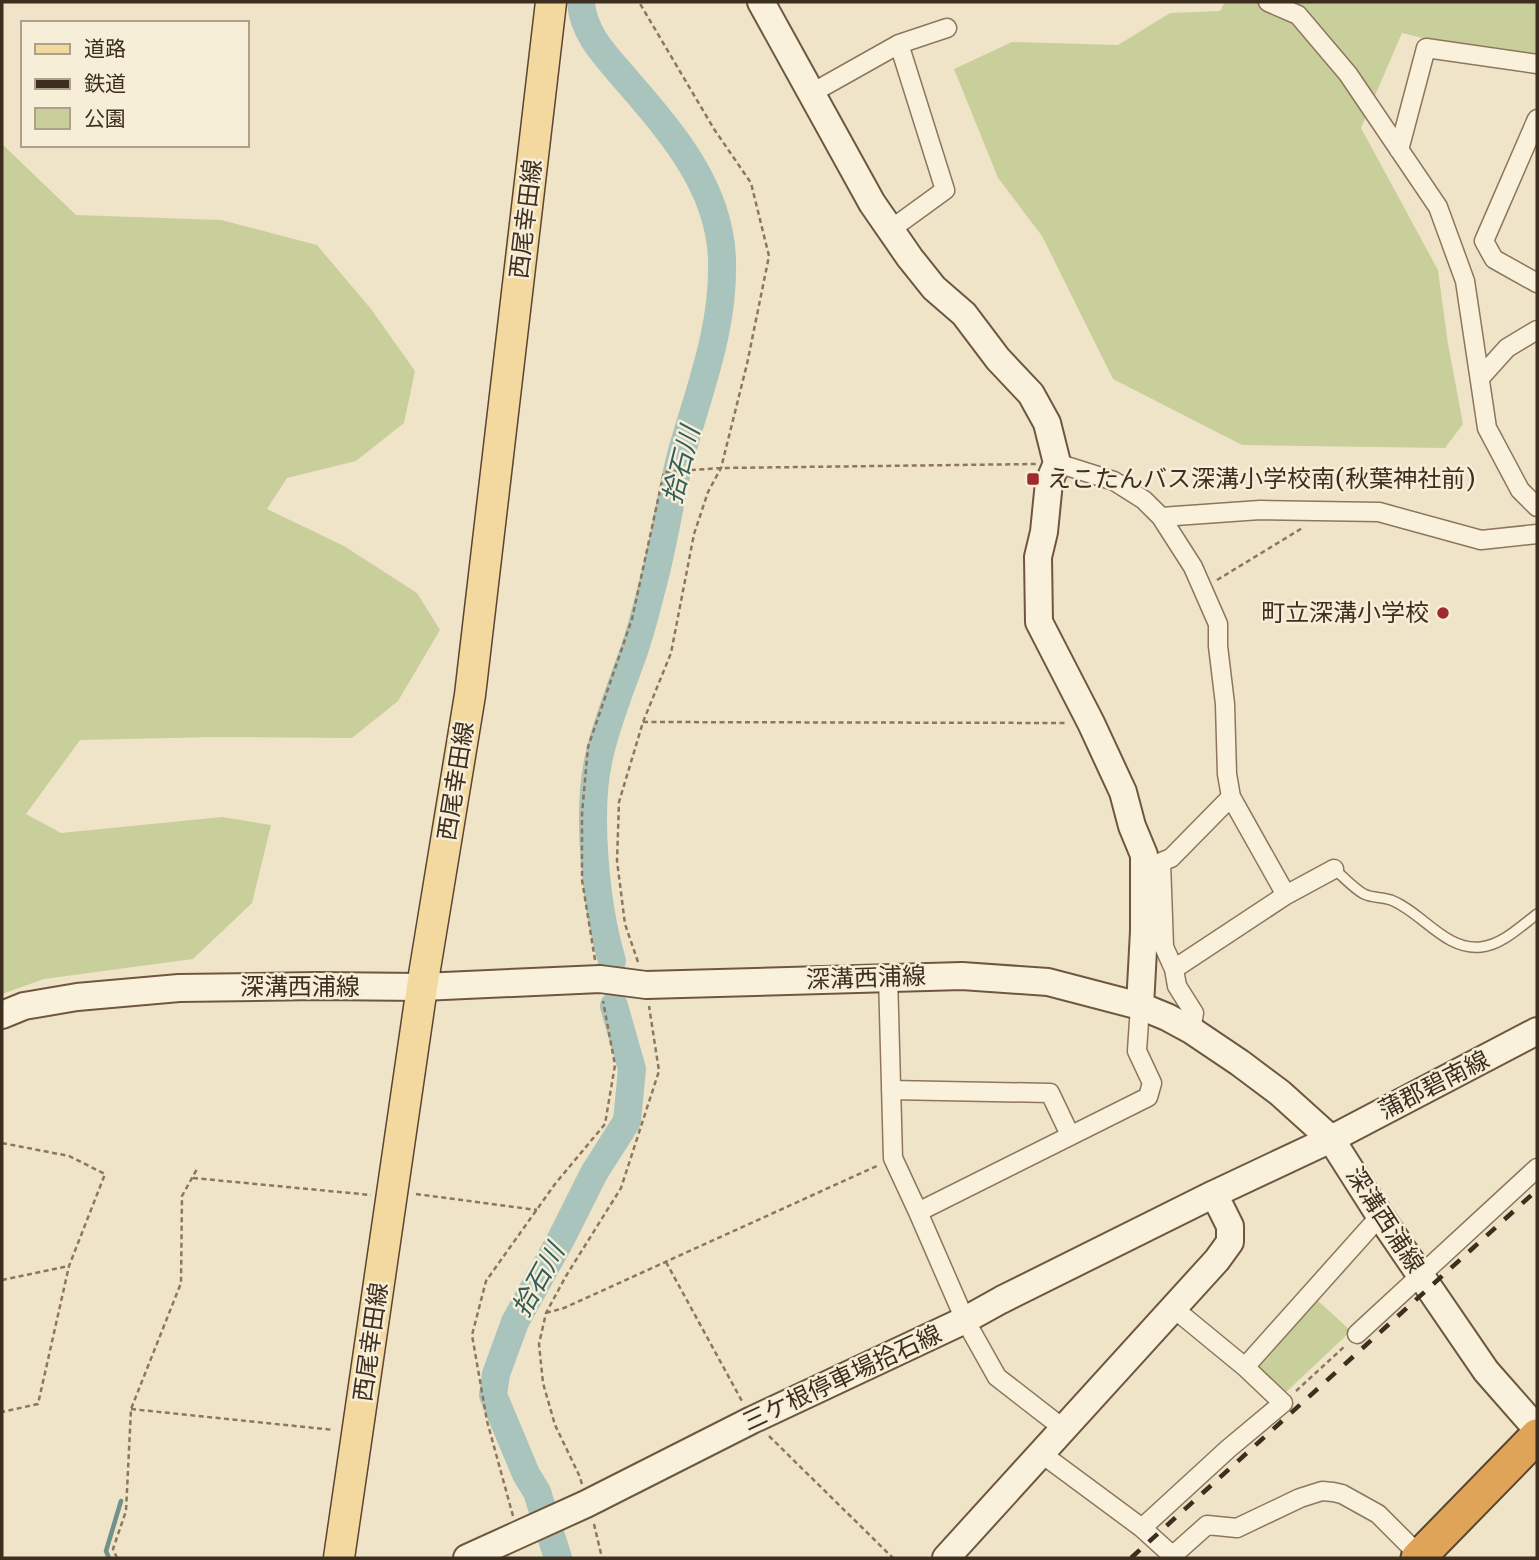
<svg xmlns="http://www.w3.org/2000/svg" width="1539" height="1560" viewBox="0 0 1539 1560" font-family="Merriweather,'Noto Sans JP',serif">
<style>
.green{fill:#c9cf9b}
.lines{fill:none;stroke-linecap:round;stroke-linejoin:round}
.stream{stroke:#6f938a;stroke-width:4.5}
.river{stroke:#a9c4bc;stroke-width:28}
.lane-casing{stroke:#8d765c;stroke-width:12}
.street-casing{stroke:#8d765c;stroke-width:21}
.secondary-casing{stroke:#6f573f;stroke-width:30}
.primary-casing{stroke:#5b4430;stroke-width:33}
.highway-casing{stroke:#5b4430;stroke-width:37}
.path{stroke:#8d765c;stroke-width:2.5;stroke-dasharray:5 3.5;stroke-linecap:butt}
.lane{stroke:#faf1dc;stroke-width:9}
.street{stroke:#faf1dc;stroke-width:18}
.secondary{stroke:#faf1dc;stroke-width:26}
.primary{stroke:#f3d9a0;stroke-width:30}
.highway{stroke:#e0a458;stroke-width:33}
.rail{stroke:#3d2e20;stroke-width:4.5;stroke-dasharray:12 12;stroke-linecap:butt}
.poi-dot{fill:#9e2a2b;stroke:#f7eed8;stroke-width:2.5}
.labels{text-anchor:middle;stroke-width:5;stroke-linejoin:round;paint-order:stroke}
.street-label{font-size:24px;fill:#3d2e20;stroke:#f7eed8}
.poi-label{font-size:24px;fill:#3d2e20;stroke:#f7eed8;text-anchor:start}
.water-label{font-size:26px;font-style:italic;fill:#2f5d5a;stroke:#f7eed8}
</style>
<rect width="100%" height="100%" fill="#f0e4c8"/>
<path class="green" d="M1225,2H1537V66L1402,33L1361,128L1438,270L1448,344L1463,424L1445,448L1242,445L1113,379L1042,236L998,178L954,69L1012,42L1118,45L1170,13L1220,11Z
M2,144L76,215L221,220L317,245L371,309L415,371L404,423L356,461L287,478L267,509L344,546L417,593L440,630L398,701L352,738L217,737L80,740L26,814L61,833L222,817L271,825L252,903L193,959L44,979L2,994Z
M1316,1299L1351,1331L1284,1394L1253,1365Z"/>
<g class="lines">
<path class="stream" d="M109,1558L106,1551L121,1501"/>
<path class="river" d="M581,2C583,35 608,58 628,82C673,134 720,188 722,260C724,328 700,388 682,451C670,497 664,545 651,591C645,614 639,639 630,662C619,693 606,725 599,757C586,813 596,907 612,961
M558,1558L537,1492L526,1474L493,1395L496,1374L515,1322L561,1239L594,1173L627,1121L632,1069L614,1006"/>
<g class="lane-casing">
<path id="lane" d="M1334,869C1344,877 1353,888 1364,894C1372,898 1382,897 1391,900C1422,912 1445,951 1481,947C1502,945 1521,926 1537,914"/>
</g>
<g class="street-casing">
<path id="street" d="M1268,2L1298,15L1348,74L1438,207L1465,281L1487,428L1520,490L1537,507
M810,94L899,44L947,28
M1537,119L1484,241L1494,259L1537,283
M1399,150L1426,48L1537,64
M890,230L945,190L899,44
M1480,378L1507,348L1537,330
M1057,463L1114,481L1144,500L1161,517L1193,567L1218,624V646L1225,704L1227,774L1231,797L1286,895L1334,869
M1161,517L1260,510L1379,512L1481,540L1537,534
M1174,969L1286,895
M888,976L893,1158L918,1212
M1191,1030L1194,1013L1177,986L1174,969L1164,947L1161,862L1171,858L1231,797
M891,1090L1050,1093L1070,1135
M1357,1334L1537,1168
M1245,1367L1380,1216
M1064,1429L997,1377L965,1320L918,1212L1148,1097L1152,1083L1137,1051L1140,1006
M1042,1454L1142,1528L1175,1558
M1142,1528L1228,1449L1283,1403L1245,1367L1172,1307
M1170,1558L1207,1525L1237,1528L1300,1498L1322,1491L1333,1492L1342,1494L1378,1514L1422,1558"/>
</g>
<g class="secondary-casing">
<path id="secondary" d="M761,2L872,203L910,258L934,288L964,314L998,359L1031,394L1047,423L1057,463L1049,482L1044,532L1038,557L1039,622L1091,723L1123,792L1132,826L1144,855V931L1140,1006
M2,1015L24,1006L77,997L179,988L317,986L422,987L600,979L646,985L962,976L1048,982L1140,1006L1167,1017L1191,1030L1240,1063L1280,1093L1331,1139L1380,1216L1486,1371L1537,1429
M467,1558L586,1504L752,1420L965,1320L1001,1300L1214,1194L1331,1139L1537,1031
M946,1558L1217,1260L1230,1242V1226L1214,1194"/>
</g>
<g class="primary-casing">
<path id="primary" d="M339,1558L422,987L470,695L551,2"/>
</g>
<g class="highway-casing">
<path id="highway" d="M1418,1558L1537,1436"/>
</g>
<path class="path" d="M1217,580L1304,527
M643,722L1067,723
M595,960L582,880V814L588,747L632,619L664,472L721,468L1036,464
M638,962L625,924L617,861L619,802L643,722L671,653L694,534L708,492L721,468L747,364L769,256L751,183L714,129L639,2
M2,1143L69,1156L105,1174L69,1266L38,1404L2,1412
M193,1178L371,1195
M416,1194L537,1210
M666,1262L743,1403
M2,1280L69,1266
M546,1313L564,1308L879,1165
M1296,1391L1345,1346
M131,1409L334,1430
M769,1436L893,1558
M582,1484L579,1475L555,1425L543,1383L539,1344L546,1313L566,1276L621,1188L659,1071L649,1006
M513,1516L487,1421L472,1335L486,1281L555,1184L605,1124L615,1065L603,1001
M594,1524L602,1558
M117,1558L113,1549L126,1511L131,1409L181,1283L182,1196L197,1169"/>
<use href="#lane" class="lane"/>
<use href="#street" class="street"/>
<use href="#secondary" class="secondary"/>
<use href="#primary" class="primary"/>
<use href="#highway" class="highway"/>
<path class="rail" d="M1131,1558L1537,1190"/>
</g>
<g class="poi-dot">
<rect x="1026" y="472" width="14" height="14" rx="3.5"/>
<circle cx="1443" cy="613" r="7"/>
</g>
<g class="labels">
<g class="street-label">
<text transform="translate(526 219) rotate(-83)" y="8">西尾幸田線</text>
<text transform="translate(456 781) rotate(-81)" y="8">西尾幸田線</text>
<text transform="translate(866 978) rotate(-2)" y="8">深溝西浦線</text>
<text x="300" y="995">深溝西浦線</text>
<text transform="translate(1434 1085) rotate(-27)" y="8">蒲郡碧南線</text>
<text transform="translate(1385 1220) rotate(57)" y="8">深溝西浦線</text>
<text transform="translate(371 1342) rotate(-82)" y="8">西尾幸田線</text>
<text transform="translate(842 1378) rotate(-25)" y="8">三ケ根停車場拾石線</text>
</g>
<g class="poi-label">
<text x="1047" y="487">えこたんバス深溝小学校南(秋葉神社前)</text>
<text x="1429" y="621" text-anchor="end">町立深溝小学校</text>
</g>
<g class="water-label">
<text transform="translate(681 465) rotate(-76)" y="9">拾石川</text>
<text transform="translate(538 1280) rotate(-61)" y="9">拾石川</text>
</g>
</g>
<rect width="1539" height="1560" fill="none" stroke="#3d2e20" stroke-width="7"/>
<rect x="21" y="21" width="228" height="126" fill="#f7eed8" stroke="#ada18e" stroke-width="2"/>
<rect x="35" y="44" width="35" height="10" fill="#f3d9a0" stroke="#ada18e" stroke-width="2"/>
<text x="84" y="56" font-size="21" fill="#3d2e20">道路</text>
<rect x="35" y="79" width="35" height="10" fill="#3d2e20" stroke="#ada18e" stroke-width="2"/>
<text x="84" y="91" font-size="21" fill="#3d2e20">鉄道</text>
<rect x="35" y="108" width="35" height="21" fill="#c9cf9b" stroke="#ada18e" stroke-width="2"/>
<text x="84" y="126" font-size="21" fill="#3d2e20">公園</text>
</svg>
